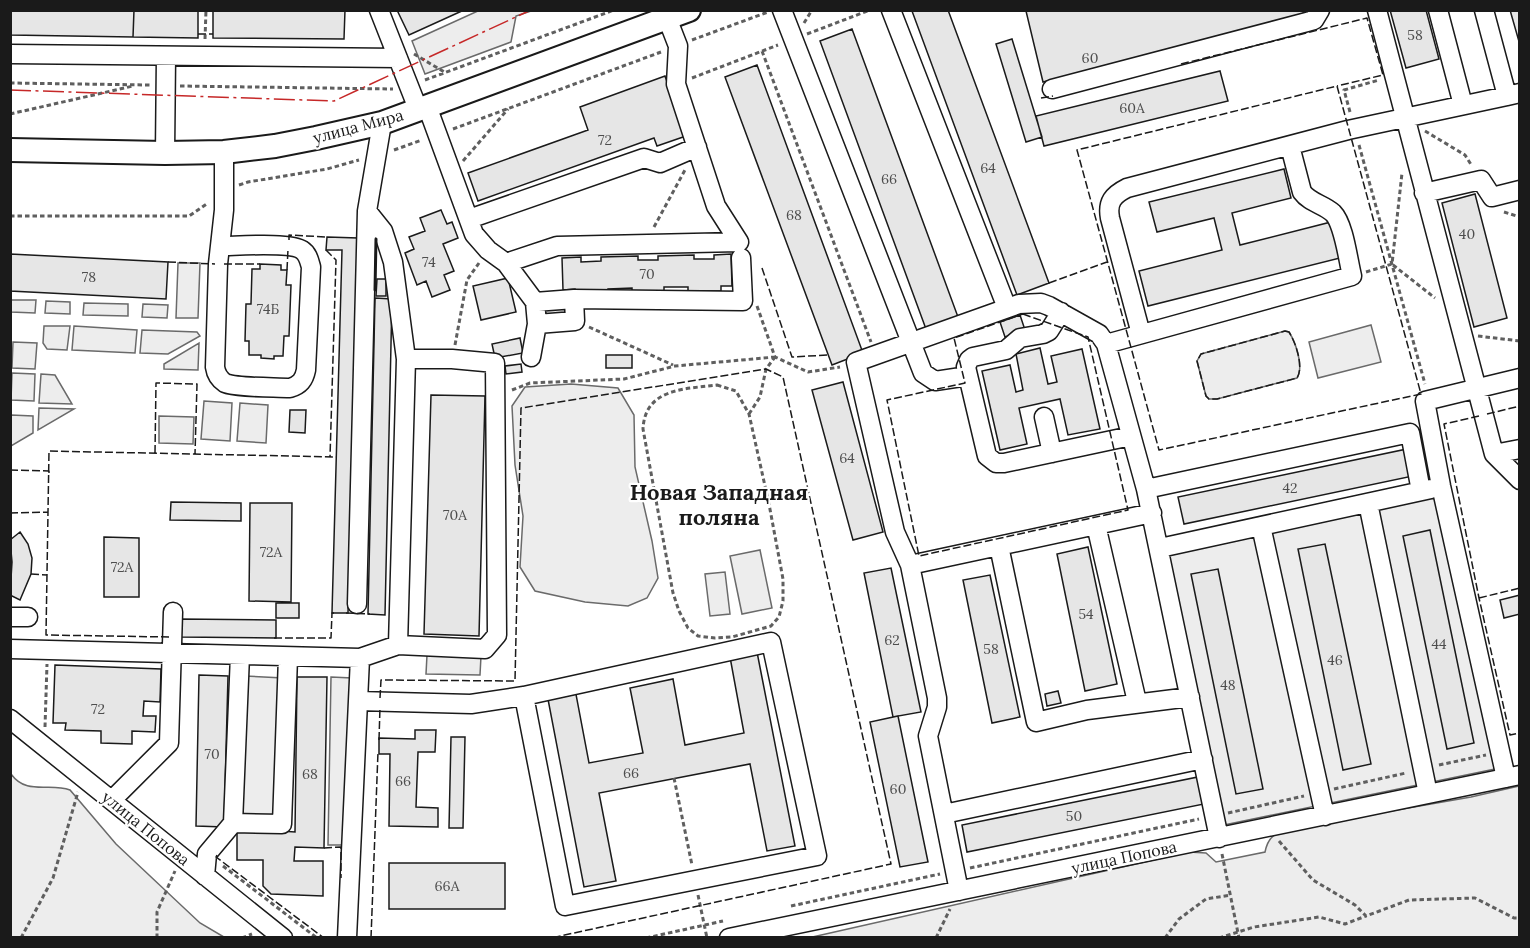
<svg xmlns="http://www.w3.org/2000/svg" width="1530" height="948" viewBox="0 0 1530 948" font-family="Lora,serif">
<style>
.green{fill:#ededed;stroke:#6a6a6a;stroke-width:1.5}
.building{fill:#e6e6e6;stroke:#1a1a1a;stroke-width:1.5}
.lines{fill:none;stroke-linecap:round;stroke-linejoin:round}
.minor-casing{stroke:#1a1a1a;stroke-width:21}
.major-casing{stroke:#1a1a1a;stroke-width:26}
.path{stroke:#5f5f5f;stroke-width:3;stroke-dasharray:4.5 3;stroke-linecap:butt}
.minor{stroke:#fff;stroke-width:18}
.major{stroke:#fff;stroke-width:22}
.fence{stroke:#1a1a1a;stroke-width:1.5;stroke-dasharray:8 3;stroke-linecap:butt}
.wall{stroke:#1a1a1a;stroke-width:3}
.power{stroke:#c62828;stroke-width:1.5;stroke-dasharray:21 4.5 3 4.5;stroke-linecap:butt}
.labels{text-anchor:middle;stroke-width:4.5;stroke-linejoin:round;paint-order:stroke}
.number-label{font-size:14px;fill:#4d4d4d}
.street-label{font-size:16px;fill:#1a1a1a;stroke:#fff}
.district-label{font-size:22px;font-weight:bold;fill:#1a1a1a;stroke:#fff}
</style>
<rect width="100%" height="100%" fill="#fff"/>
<path class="green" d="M480,10L531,11L516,16L511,42L425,74L412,41Z
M178,263H200L198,318H176Z
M11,300H36L35,313L11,312Z
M46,301L70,302V314L45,313Z
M84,303L128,304V316L83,315Z
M143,304L168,305L167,318L142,317Z
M1371,325L1381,362L1318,378L1309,342Z
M44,326H70L67,350L47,349L43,343Z
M74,326L137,330L135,353L72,350Z
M142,330L197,332L200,336L168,354L140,353Z
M1285,331L1289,332C1296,343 1304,367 1297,378L1217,399H1209L1206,396L1197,361L1201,354Z
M13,342L37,343L35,369L12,368Z
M199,343L198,370L164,369V364Z
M12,373L35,374L34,401L11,400Z
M41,374L55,375L72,404L39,403Z
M571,384L618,388L634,415L635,467L652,541L658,578L647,598L628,606L585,602L535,591L520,567L523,516L515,465L512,406L525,387Z
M204,401L232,403L230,441L201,439Z
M240,403L268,405L266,443L237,441Z
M39,408L74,409L38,430Z
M11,415L33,416V433L11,446Z
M159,416L194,417L193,444L159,443Z
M1437,496L1495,769L1224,825L1167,554Z
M760,550L772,608L742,614L730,556Z
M725,572L730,614L710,616L705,574Z
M427,655L481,656L480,675L426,674Z
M244,676L283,678L278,819L239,817Z
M331,677L352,678L345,845H328Z
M11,774C27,796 49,782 70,790L116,844L200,923L224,937H11Z
M1519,786V937L808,938L1189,852L1206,853L1216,862L1265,852C1268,837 1275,833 1288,829L1471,797Z"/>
<path class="building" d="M10,10H134L133,37L10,35Z
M134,10H198V38L133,37Z
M213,10H345L344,39L213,38Z
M397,10H464L409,35Z
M915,10H948L1049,283L1017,295L912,11Z
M1029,10H1303L1304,18L1043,82L1026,11Z
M1390,10H1426L1439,59L1406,68Z
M1510,10H1520V45Z
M852,29L958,317L926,329L820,41Z
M1012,39L1042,137L1026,142L996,44Z
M757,65L863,353L832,365L725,77Z
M1220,71L1228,101L1044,146L1036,116Z
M665,76L686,136L657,146L654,138L478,201L468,173L588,130L580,107Z
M1284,169L1291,198L1232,213L1240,245L1331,222L1340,258L1148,306L1139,271L1222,250L1214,218L1157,232L1149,202Z
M1475,194L1507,318L1474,327L1442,203Z
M441,210L447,224L452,222L458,238L443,244L454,271L444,275L450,290L432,297L426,281L417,285L405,253L414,249L409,237L425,231L420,218Z
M327,237L358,238L348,613H332L342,250H326Z
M10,254L168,262L166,299L10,291Z
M731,254L732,286H721V291H688V287H664V292H632V288L608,289V293L575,294V289L563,290L562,258L581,257V262L601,261V257L638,256V260H658V256L694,255V259H714V255Z
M260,264L281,265V270H287L286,285H291L289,336H284L283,356H274V359L261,358V355H249V341H245L246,304H251L252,269H260Z
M508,278L516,312L481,320L473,286Z
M377,279H386V296H376Z
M375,298L392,299L385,615L368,614Z
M566,307L567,317L545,318V309Z
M1020,315L1025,330L1005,337L1000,322Z
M520,338L523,353L495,358L492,344Z
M1040,348L1048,384L1057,382L1051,356L1082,349L1100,429L1068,435L1060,399L1019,408L1027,444L1000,450L982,371L1010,365L1016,392L1023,390L1016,354Z
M606,355H632V368H606Z
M521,364L522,372L506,374L505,366Z
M843,382L883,532L853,540L812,390Z
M431,395L485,396L479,636L424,634Z
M290,410H306L305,433L289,432Z
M1407,449L1413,476L1184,524L1178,497Z
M171,502L241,503V521L170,520Z
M250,503H292L291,602L249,601Z
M1430,530L1474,743L1447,749L1403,536Z
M20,532L28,544L32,558L31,574L20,600L10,595L12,562L10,540Z
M104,537L139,538V597H104Z
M1325,544L1371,764L1343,770L1298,549Z
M1088,547L1117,684L1085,691L1057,554Z
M891,568L921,712L893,717L864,573Z
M1218,569L1263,789L1236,794L1191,574Z
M990,575L1020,717L992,723L963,580Z
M1520,595V614L1504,618L1500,600Z
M276,603H299V618H276Z
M179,619L276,620V638L179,637Z
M757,652L795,846L767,851L750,764L599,793L616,881L584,887L547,694L575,689L589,763L643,753L630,688L673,679L685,745L744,733L730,657Z
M55,665L161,669L160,702L144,701L143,716H156L155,732L132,731V744L101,743V731L65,730L66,723H53Z
M199,675L228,676L224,827L196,826Z
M297,677H327L324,848L295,847L294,861H323V896L271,894L263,886V860H237V828L295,832Z
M1058,691L1061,703L1047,706L1045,694Z
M898,716L928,862L900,867L870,722Z
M415,730H436L435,752H418L416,807L438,808V827L389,826L390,754H379V738L415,739Z
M451,737H465L463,828H449Z
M1198,777L1204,804L967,852L962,825Z
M389,863H505V909H389Z"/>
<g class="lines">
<g class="minor-casing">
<path id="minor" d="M379,10L418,109
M664,10L678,46L676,84L716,206L739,242
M782,10L923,373L935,381L968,376
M891,10L1007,308
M1377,10L1494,454L1520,480
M1438,10L1463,105
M1484,10L1507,96L1520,93
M10,54L398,58
M1052,89L1307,22L1314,20L1320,10
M427,106L474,234L488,250L506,263L535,302L574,299L743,301L741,258
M165,153L166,56
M1424,193L1481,180L1492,197L1520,190
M367,211L383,231L393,262L406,359L398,645
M469,219L644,158L660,163L697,147
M220,246C236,246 291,242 302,250C308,254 309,260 311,267L306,370C304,380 300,385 290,388C275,387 237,388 225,383C219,379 216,374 215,367L218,264L224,210V152
M506,263L557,246L739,242
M535,302L537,324L575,321L574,299
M1061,312L1049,331L1043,334L1020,338L1006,350L973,357L969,360L966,367L987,456L996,463H1004L1131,436
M1141,334L1110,218C1107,202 1113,195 1127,188L1348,130L1507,96
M1106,344L1352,276C1348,260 1344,224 1333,213C1323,204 1310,203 1302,192L1290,146
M531,357L537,324
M1044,417L1052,453
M1494,454L1520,449
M1146,489L1410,433L1421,491
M1368,503L1428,794
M1096,525L1137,702
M1261,526L1325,816
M999,546L1036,722L1087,710L1190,697
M1160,548L1431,489
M910,565L1152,513
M357,604L367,211L382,123
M10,617H28
M10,649L360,658L398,645L485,649L497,635L495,363L452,359H406
M358,701L471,704L524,696L771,642L817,856L565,906L524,696
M10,719L283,938
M1506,778L1441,486L1425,401L1520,378
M112,800L169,743L173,612
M944,814L1203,759
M233,823L240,655
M205,876L207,854L233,823L282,824L288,657
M959,891L928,736L937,707V698L910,565L895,532L856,362L1019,304L1041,303L1049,306L1099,334L1106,344L1146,489L1219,838
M347,938L360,658
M729,938L1520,775"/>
</g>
<g class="major-casing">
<path id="major" d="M10,150L165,153L224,152L275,146L316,138L382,123L689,10"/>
</g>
<path class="path" d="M804,23L812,10
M807,34L870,10
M205,39L206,10
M692,40L768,12
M762,51L871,342
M414,54L446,73
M692,78L778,45
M425,80L614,10
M10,83L150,85
M180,86L393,89
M1350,112L1344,90L1379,80
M10,114L133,86
M453,129L661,52
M1425,131L1465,155L1472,166
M1359,145L1425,384
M394,150L422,140
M463,161L508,109
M239,185L248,182L327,169L359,160
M1504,212L1520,217
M10,216H189L208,203
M654,227L685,170
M1393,265L1435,298
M1366,272L1392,264L1402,173
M757,306L775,357L808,372L840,367
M589,327L673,365
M1478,336L1520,341
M455,345L467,280L479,263
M717,385L736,391L749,414L769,504L783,579V601L779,617L771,626L732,637L715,638L698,636L688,628L679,611L673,593L643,429C645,388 685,389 717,385Z
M512,390L530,383L624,379L675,366L775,357
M749,414L760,397L766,369L775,357
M45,727L47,664
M1439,765L1486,755
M674,778L692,865
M1334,789L1406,773
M1228,813L1304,796
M1279,841L1313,880L1355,905L1366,916L1409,900L1475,898L1514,918H1520
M1222,854L1239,938
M223,866L317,938
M970,868L1199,819
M698,895L707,938
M791,906L940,874
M21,938L53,878L78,792
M157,938V912L175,871
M242,938L252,934
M646,938L723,921
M936,938L950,909
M1165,938L1179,919L1206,899L1231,895
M1219,938L1254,927L1319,917L1345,924L1366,916"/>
<use href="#minor" class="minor"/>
<use href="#major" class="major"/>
<path class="fence" d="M198,34H213
M1181,64L1367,18L1383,75L1337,86
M1337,86L1421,394L1159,450L1077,150Z
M1041,98L1053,96
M289,240V235L327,237
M326,250L336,260L330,457
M168,262L215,264
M224,264H260
M762,268L792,357L828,355
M287,270L288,249
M1049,283L1107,262
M1023,314L1088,337L1128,510L919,556L887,400L965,383L954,338Z
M1285,331L1289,332C1296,343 1304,367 1297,378L1217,399H1209L1206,396L1197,361L1201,354Z
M1487,414L1520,406
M1479,416L1444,424L1479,598L1510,735L1520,733
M155,453L156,383L197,384L195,454
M10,470L49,471V473
M10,513L48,512
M31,574L47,575
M1479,598L1520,588
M346,613L370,614
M169,637L46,635L49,451L336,457
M274,638H331L332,613H334
M380,698L381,680L515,681L521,408L766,369L783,377L891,864L551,938
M379,740L380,707
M324,848L341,847V878
M217,855L216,857L324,938
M371,938L378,752"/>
<path class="wall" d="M375,290L376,239"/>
<path class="power" d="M10,90L334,101L531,10"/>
</g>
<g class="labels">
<g class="number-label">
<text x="1415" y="40">58</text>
<text x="1090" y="63">60</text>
<text x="1132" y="113">60А</text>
<text x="605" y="145">72</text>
<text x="988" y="173">64</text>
<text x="889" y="184">66</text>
<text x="794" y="220">68</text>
<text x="1467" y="239">40</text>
<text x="429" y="267">74</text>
<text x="647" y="279">70</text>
<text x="89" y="282">78</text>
<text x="268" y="314">74Б</text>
<text x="847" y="463">64</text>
<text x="1290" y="493">42</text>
<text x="455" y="520">70А</text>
<text x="271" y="557">72А</text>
<text x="122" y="572">72А</text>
<text x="1086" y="619">54</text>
<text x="892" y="645">62</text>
<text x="1439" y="649">44</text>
<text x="991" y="654">58</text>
<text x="1335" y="665">46</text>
<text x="1228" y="690">48</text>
<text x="98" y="714">72</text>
<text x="212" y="759">70</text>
<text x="631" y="778">66</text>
<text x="310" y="779">68</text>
<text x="403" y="786">66</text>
<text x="898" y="794">60</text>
<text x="1074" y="821">50</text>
<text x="447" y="891">66А</text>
</g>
<g class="street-label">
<text transform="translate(358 126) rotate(-15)" y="6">улица Мира</text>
<text transform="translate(146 828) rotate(39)" y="6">улица Попова</text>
<text transform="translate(1124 857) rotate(-12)" y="6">улица Попова</text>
</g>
<g class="district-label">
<text x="719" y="500">Новая Западная<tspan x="719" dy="25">поляна</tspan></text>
</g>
</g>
<rect width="1530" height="948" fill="none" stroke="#1a1a1a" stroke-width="24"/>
</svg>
